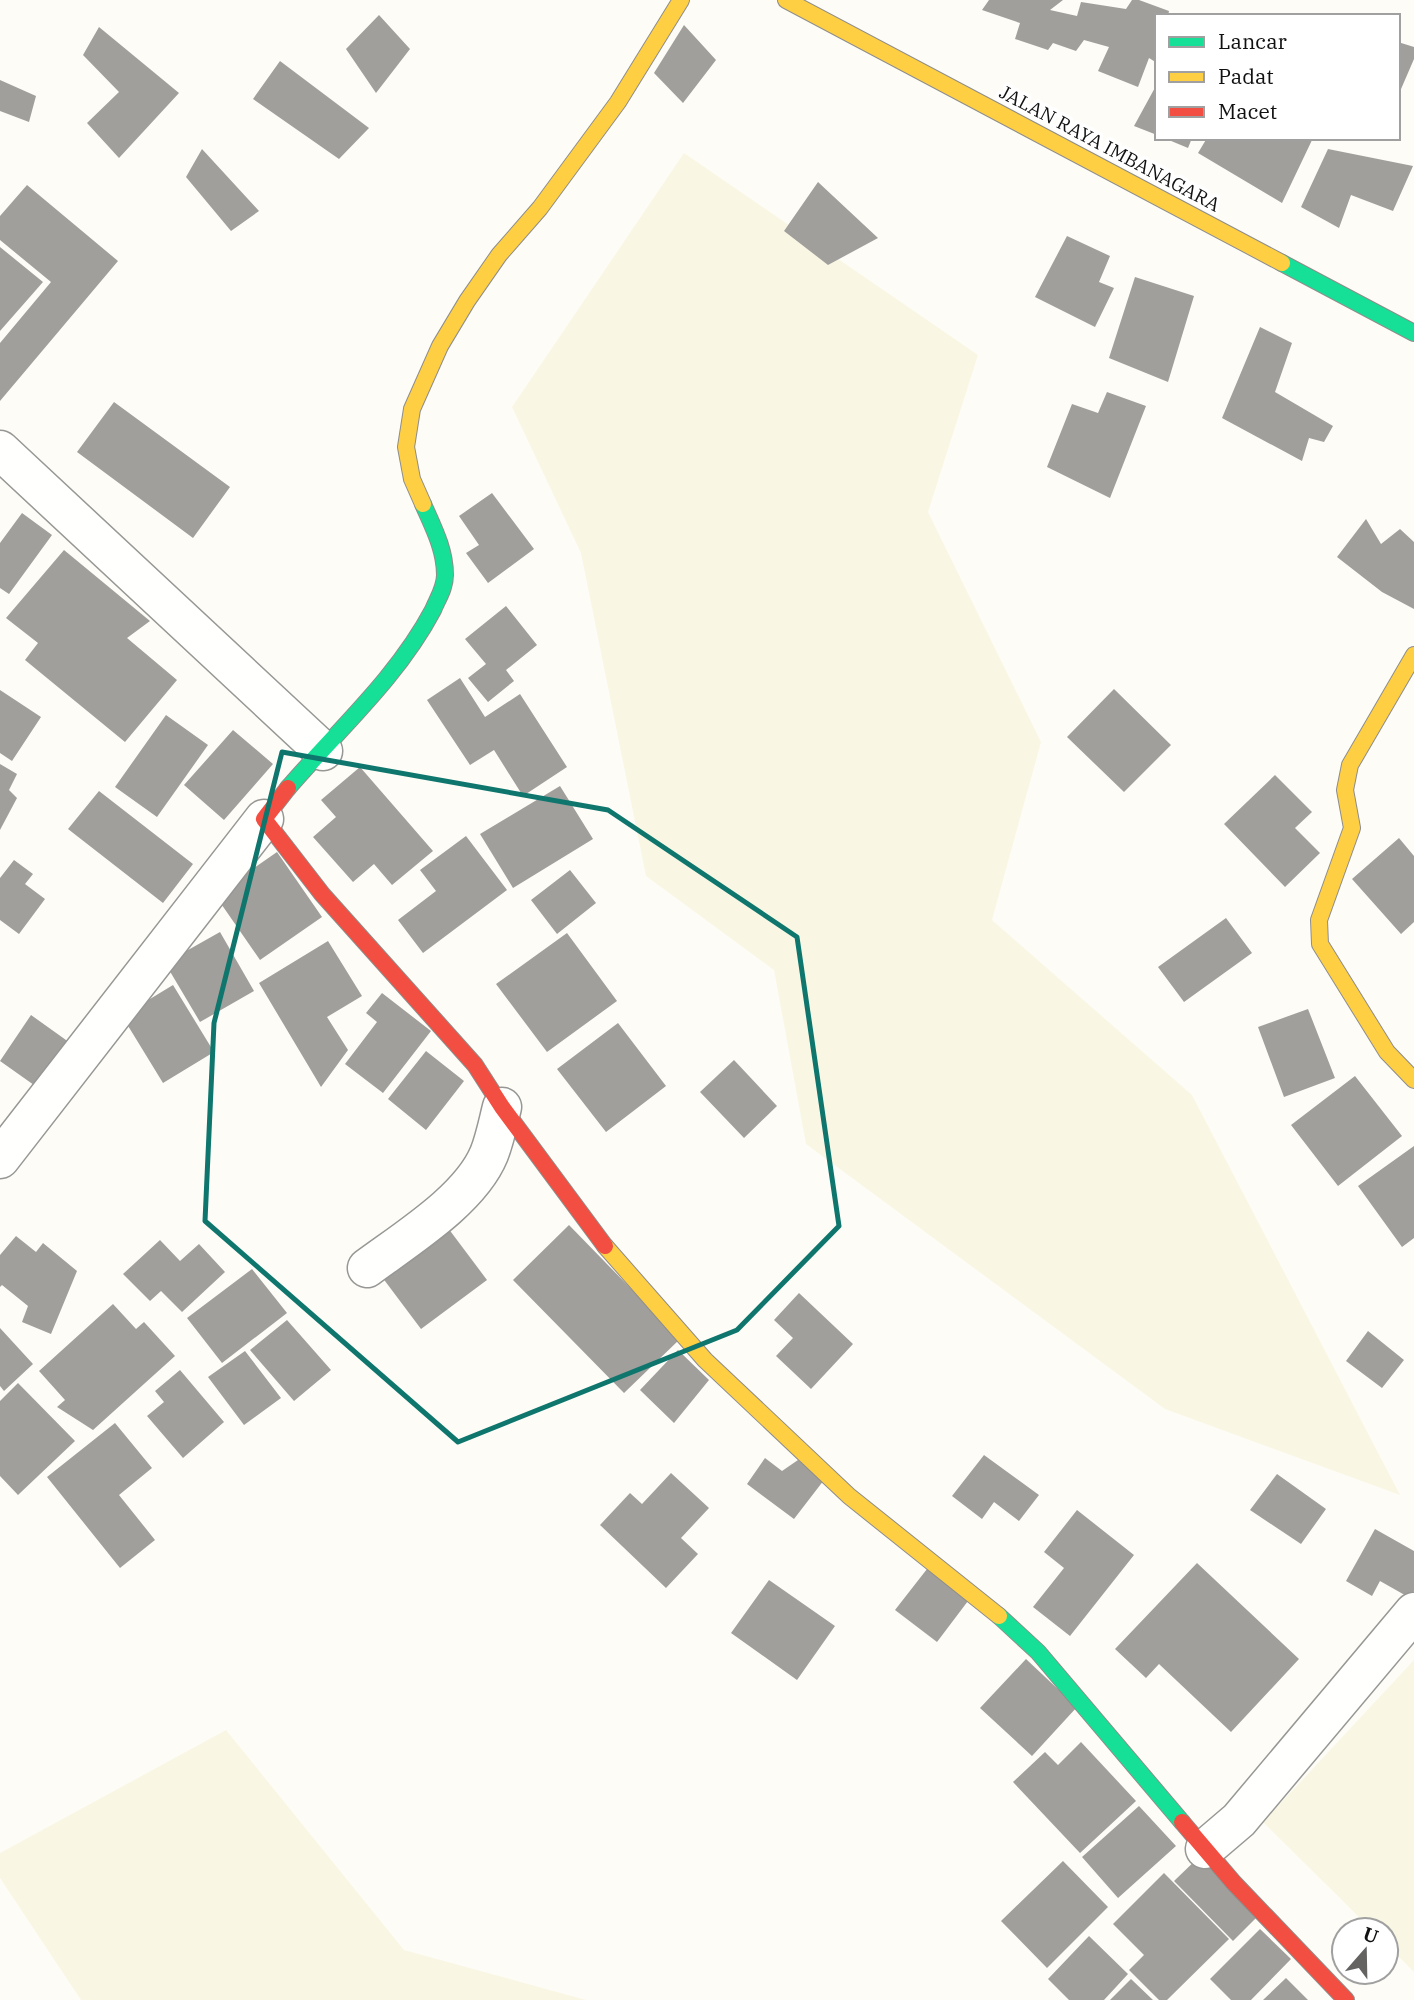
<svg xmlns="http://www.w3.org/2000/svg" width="1414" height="2000" viewBox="0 0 1414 2000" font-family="'IBM Plex Serif',serif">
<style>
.farmland{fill:#f9f7e4}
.building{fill:#a19f9c}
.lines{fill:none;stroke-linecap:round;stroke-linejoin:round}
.street-casing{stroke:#979795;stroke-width:41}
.fast-casing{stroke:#8e8d8b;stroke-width:18}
.slow-casing{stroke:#8e8d8b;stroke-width:18}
.jam-casing{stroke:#8e8d8b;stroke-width:18}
.street{stroke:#fffffe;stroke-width:38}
.fast{stroke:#16e098;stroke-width:16}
.slow{stroke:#ffcf43;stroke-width:16}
.jam{stroke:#f24e42;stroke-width:16}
.marked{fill:none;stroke:#0f766e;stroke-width:5;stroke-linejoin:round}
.labels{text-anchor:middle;stroke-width:7;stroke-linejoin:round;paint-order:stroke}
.street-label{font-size:19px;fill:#111;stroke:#fff}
</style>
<rect width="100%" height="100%" fill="#fdfcf7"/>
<path class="farmland" d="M684,153L978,355L928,512L1041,742L992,920L1192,1095L1400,1495L1165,1409L806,1144L774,970L646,876L581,553L512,407Z
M1414,1660V1972L1386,1944V1930H1372L1263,1822Z
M226,1730L404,1950L586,2000H81L0,1878V1853Z"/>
<path class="building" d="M989,0H1063L1050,10L1077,16L1081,2L1126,9L1132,0H1139L1169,11L1168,16H1157V63L1149,58L1138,87L1098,71L1109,47L1084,40L1076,51L1053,43L1048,50L1015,39L1020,23L982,10Z
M379,15L410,49L376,93L346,49Z
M684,25L716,60L683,103L654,73Z
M99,27L179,93L119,158L87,123L119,92L83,55Z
M1398,42L1414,47V59L1398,96Z
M280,61L369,128L339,159L253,99Z
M0,80L36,96L29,122L0,111Z
M1157,84V135L1134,126Z
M1164,138H1192L1188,148Z
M1207,138H1313L1282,203L1198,153Z
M202,149L259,211L231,231L186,177Z
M1328,149L1413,166L1393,211L1351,195L1339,228L1301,207Z
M818,182L878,238L828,265L784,231Z
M27,185L118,261L0,401V343L51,282L0,240V216Z
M1067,236L1110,256L1099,282L1114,288L1095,327L1035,297Z
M0,247L43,282L0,331Z
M1135,277L1194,296L1168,382L1109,358Z
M1260,327L1292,343L1275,392L1333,426L1324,442L1309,438L1302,461L1222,418Z
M1107,392L1146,406L1110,498L1047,467L1072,404L1098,413Z
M114,402L230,487L193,538L77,452Z
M492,493L534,549L488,583L466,553L479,545L459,516Z
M22,513L52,535L9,594L0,588V543Z
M1366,519L1381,544L1400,529L1414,542V609L1382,592L1337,557Z
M64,550L150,621L127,638L177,680L125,742L25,660L38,643L6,618Z
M506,606L537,645L506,670L514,681L488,702L468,678L486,664L465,639Z
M460,678L485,717L520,694L567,767L523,796L494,750L470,765L427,700Z
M1114,689L1171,745L1124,792L1067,737Z
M0,690L41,717L12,761L0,753Z
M166,715L208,745L157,817L115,787Z
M233,730L273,764L224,820L184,785Z
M0,764L17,774L9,790L17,798L0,830Z
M360,767L433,851L392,885L374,864L353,882L313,837L336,817L321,800Z
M1275,775L1312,812L1295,828L1320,853L1285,887L1224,824Z
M560,786L593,839L513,888L480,834Z
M99,791L193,864L163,903L68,829Z
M466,836L507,890L423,953L398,920L436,891L420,870Z
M1399,838L1414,856V922L1401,934L1352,879Z
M277,852L322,917L260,960L215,895Z
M14,860L33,874L25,884L45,899L19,934L0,920V878Z
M570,870L596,903L557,934L531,900Z
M1226,918L1252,953L1184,1002L1158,967Z
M220,932L254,991L200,1022L165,963Z
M567,933L617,1001L547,1052L496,984Z
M328,941L362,996L327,1017L348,1050L321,1087L259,983Z
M173,985L214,1052L163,1083L122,1016Z
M382,993L431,1031L383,1093L345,1064L377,1022L366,1013Z
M1308,1009L1335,1078L1284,1097L1258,1027Z
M31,1015L73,1045L41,1090L0,1061Z
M618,1023L666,1086L606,1132L557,1069Z
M426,1051L464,1081L426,1130L388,1099Z
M734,1060L777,1106L744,1138L700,1092Z
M1355,1076L1402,1136L1338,1186L1291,1125Z
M1414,1146V1238L1402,1247L1358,1186Z
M569,1225L680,1339L624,1393L513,1280Z
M448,1228L487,1280L421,1329L382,1277Z
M16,1236L36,1252L43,1243L77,1271L51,1334L22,1322L28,1306L2,1285L0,1287V1255Z
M160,1240L180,1261L199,1244L225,1272L182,1312L161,1291L150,1301L123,1274Z
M252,1269L287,1313L222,1363L187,1318Z
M799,1293L853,1344L811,1389L776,1356L793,1338L774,1320Z
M113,1304L136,1329L144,1322L175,1356L93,1430L57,1407L65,1400L39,1371Z
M287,1320L331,1370L294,1401L250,1350Z
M0,1328L33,1364L4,1391L0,1386Z
M1368,1331L1404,1360L1382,1388L1346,1361Z
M678,1350L709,1380L674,1423L640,1390Z
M245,1351L281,1398L244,1425L208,1377Z
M180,1370L224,1422L183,1458L147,1416L164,1402L155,1391Z
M18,1383L75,1441L18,1495L0,1476V1401Z
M115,1423L152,1468L119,1495L155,1540L120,1568L47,1477Z
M984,1455L1039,1495L1019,1521L994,1502L982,1519L952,1496Z
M765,1458L782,1471L798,1460L824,1480L794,1519L747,1484Z
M671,1473L709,1508L681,1538L698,1554L666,1588L600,1525L630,1493L642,1504Z
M1277,1474L1326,1509L1301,1544L1250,1510Z
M1077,1510L1134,1555L1070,1636L1033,1607L1064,1568L1044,1552Z
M1375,1529L1414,1551V1591L1410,1598L1380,1581L1372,1596L1346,1581Z
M1197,1563L1299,1659L1231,1732L1159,1664L1146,1678L1115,1649Z
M927,1569L968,1601L937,1642L895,1610Z
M769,1580L835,1626L797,1680L731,1633Z
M1026,1659L1077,1707L1032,1756L980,1708Z
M1081,1742L1136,1801L1080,1853L1013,1782L1045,1752L1058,1765Z
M1139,1806L1176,1846L1118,1898L1082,1857Z
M1200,1856L1258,1916L1233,1941L1174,1881Z
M1063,1861L1108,1907L1047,1968L1001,1921Z
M1164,1873L1229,1939L1167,2000H1159L1129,1970L1144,1955L1113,1924Z
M1260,1929L1291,1959L1251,2000H1231L1210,1979Z
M1089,1936L1128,1974L1104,2000H1069L1048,1979Z
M1286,1978L1308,2000H1263Z
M1131,1979L1153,2000H1110Z"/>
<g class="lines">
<g class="street-casing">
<path id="street" d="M0,450L323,751
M0,1159L264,819
M367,1268C406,1239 470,1200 489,1154C495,1139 498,1123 502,1107
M1205,1849L1239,1820L1414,1612"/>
</g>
<g class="fast-casing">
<path id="fast" d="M1282,263L1414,333
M288,788C338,730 397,678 433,610C438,598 445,588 445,575C445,549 433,527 423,504
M999,1616L1038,1652L1182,1822"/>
</g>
<g class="slow-casing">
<path id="slow" d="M786,0L1282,263
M423,504L412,479L406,447L412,409L440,346L467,301L499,255L540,208L618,102L681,0
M1414,655L1350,765L1345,790L1352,828L1319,920L1320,944L1387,1052L1414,1080
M605,1246L705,1360L849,1496L999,1616"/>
</g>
<g class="jam-casing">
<path id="jam" d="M288,788L264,819L322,894L475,1065L502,1107L605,1246
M1182,1822L1234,1883L1346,2000"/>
</g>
<use href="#street" class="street"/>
<use href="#fast" class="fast"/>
<use href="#slow" class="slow"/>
<use href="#jam" class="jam"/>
</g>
<path class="marked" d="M282,752L608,810L797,937L839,1226L737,1330L458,1442L205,1221L214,1023Z"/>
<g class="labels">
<g class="street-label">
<text transform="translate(1110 148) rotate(28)" y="7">JALAN RAYA IMBANAGARA</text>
</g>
</g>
<rect x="1155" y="14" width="245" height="126" fill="#ffffff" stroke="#a0a0a0" stroke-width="2"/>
<rect x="1169" y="37" width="35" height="10" fill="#16e098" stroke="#a0a0a0" stroke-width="2"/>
<text x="1218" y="49" font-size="21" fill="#111111">Lancar</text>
<rect x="1169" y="72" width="35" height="10" fill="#ffcf43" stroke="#a0a0a0" stroke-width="2"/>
<text x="1218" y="84" font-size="21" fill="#111111">Padat</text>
<rect x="1169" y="107" width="35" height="10" fill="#f24e42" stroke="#a0a0a0" stroke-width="2"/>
<text x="1218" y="119" font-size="21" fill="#111111">Macet</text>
<g transform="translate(1365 1951) rotate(20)"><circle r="33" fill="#ffffff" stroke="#a0a0a0" stroke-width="2"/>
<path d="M0-5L12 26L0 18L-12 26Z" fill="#646362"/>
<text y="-10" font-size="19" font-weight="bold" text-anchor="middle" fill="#111111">U</text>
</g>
</svg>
